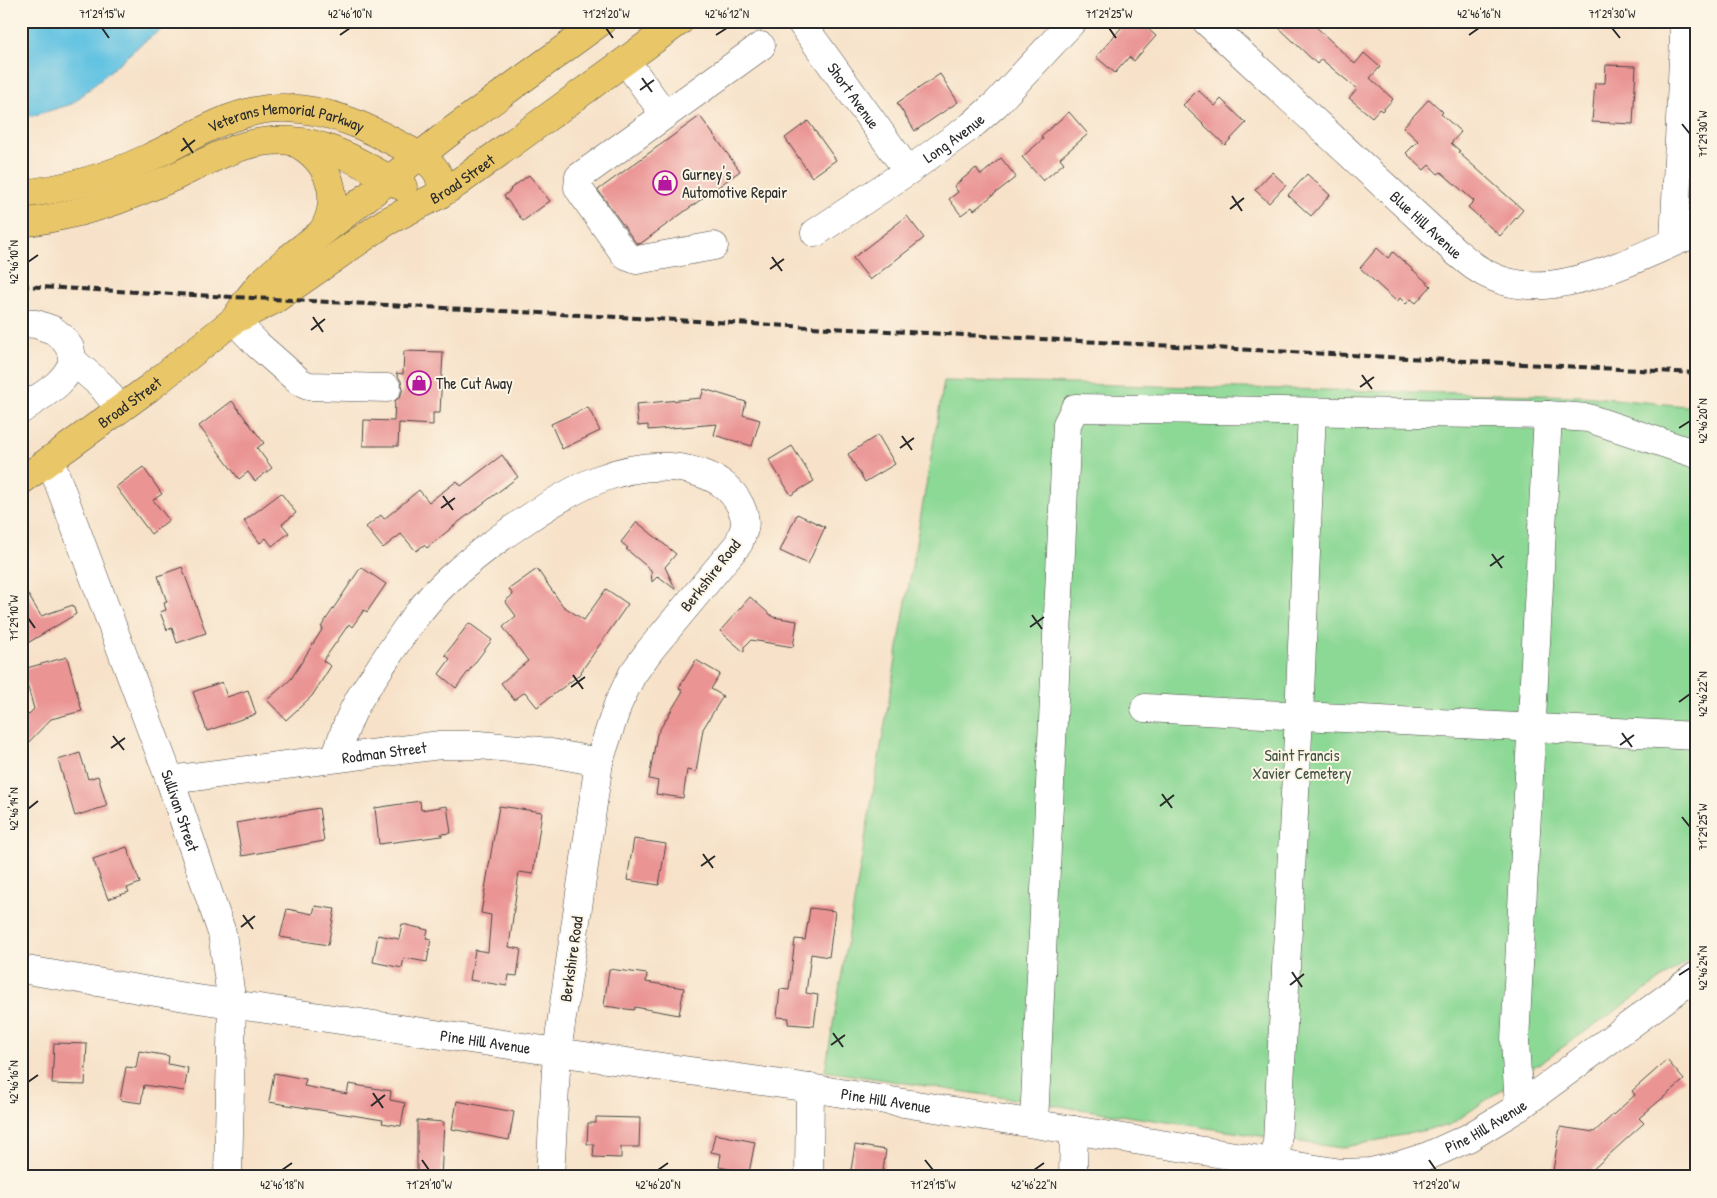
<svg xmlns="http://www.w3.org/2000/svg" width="1717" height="1198" viewBox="0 0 1717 1198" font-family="'Patrick Hand',sans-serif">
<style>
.green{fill:#8cd895;stroke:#5c8260}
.water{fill:#64c3e2;stroke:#487786}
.building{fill:#ea9494}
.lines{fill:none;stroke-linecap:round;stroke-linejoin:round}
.minor-casing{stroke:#4a4643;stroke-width:29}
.major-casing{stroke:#4a4643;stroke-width:29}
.minor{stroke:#fff;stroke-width:28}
.major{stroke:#e9c769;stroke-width:28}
.rail{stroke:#2b2b2b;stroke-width:4;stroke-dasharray:8 4;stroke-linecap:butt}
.ticks{fill:none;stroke:#2b2b2b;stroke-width:2}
.labels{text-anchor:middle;stroke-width:4;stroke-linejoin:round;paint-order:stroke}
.street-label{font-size:16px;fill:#2b2b2b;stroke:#fcf5e5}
.poi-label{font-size:16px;fill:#2b2b2b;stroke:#fcf5e5;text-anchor:start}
.park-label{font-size:16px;fill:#435646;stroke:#fcf5e5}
.neatline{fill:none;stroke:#2b2b2b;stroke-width:2}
.ticks-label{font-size:12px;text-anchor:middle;fill:#2b2b2b}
</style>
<rect width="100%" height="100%" fill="#fcf5e5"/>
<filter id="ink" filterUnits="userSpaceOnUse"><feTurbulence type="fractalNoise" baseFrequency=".02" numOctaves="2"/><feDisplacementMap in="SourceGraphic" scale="10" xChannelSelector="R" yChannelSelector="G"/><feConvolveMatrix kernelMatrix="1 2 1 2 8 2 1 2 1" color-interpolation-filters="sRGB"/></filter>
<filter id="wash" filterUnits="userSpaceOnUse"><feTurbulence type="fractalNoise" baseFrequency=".0096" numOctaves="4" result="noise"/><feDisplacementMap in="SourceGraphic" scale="20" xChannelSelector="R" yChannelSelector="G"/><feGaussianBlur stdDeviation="1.12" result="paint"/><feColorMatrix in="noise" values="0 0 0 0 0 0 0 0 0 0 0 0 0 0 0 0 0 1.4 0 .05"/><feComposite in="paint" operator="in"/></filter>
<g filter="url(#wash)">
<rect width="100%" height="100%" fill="#f7e2c9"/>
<path class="green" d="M944,381L1583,396L1696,407V955L1450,1125L1341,1148L825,1071Z"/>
<path class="water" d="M21,21H173L141,44L72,104L35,115L21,118Z"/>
<g id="blocks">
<path class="building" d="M1127,21H1139L1156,36L1134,61L1129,57L1115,73L1096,57Z
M1272,21H1310L1355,64L1364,53L1380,67L1370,78L1393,99L1382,111L1379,109L1372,117L1349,98L1357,89L1321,59L1317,64Z
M1606,65L1636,66L1633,124L1592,122L1595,83H1605Z
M940,74L958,102L915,131L897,103Z
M1198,90L1215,106L1221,99L1246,123L1225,145L1183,105Z
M1429,99L1443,112L1441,114L1461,132L1451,143L1460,151L1458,152L1523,210L1500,236L1468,207L1474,201L1441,172L1438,174L1429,165L1424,170L1406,153L1418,141L1403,127Z
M1069,112L1088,134L1060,158L1064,163L1043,181L1022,157L1043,139L1041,136Z
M700,116L740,171L640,244L636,243L598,190Z
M808,121L836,160L812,177L785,138Z
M1001,158L1016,177L974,210L972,207L961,215L949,199L958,192L954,186L976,168L981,175Z
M1272,172L1286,185L1269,203L1255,190Z
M1307,174L1330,195L1311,216L1288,195Z
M529,175L550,201L523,221L504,196L511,190L510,189Z
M907,216L924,238L870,280L853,258Z
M1377,248L1388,258L1393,252L1431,286L1416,303L1411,299L1406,304L1400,298L1397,302L1360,268Z
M404,351L443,352L440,413H433V425L399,423L398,446H363L364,420L394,421L395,401L400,397L403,389L401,381L396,373L403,374Z
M704,389L746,402L743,415L760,420L752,446L714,435L717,424L648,430V425L638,426L636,404L701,398Z
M232,401L264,443L257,448L272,468L255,481L248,472L239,479L199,426Z
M588,407L600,431L562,449L551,424Z
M878,435L895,464L865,482L848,454Z
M792,446L814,481L791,495L769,460Z
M502,455L518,477L460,521L427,548L424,545L416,551L401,534L383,548L366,527L381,515L384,519L419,490L429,502L457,481L461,486Z
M143,467L162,494L153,500L169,520L151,534L116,487Z
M281,493L296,513L282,524L289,533L272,546L266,538L260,543L244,521Z
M797,514L825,527L808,564L780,551Z
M637,522L676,554L665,567L676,590L658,576L652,582L651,570L626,549L628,548L621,542Z
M182,567L206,633L177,643L172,628L167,630L160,612L166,610L164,603L167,602L158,576Z
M361,567L386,584L367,612L364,610L352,627L349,624L323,661L331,666L312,696L286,720L267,700L291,679L323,628L321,627Z
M537,569L563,606L584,620L606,589L628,604L578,676L537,707L525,692L514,700L501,683L528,661L503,627L516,616L505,601L513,595L509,589Z
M21,583L41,616L73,605L76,614L21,647Z
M750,597L773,617L797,621L793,647L751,640L744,647V652L720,631Z
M469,623L492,640L456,688L439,674L450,659L445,655Z
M67,657L82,711L51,719L21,750V722L34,709L23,669Z
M696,660L720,674L711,689L723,696L703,729L696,772L687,770L683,798L656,794L658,781L649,779L657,734L683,691L679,688Z
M222,682L227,697L248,690L256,714L207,731L193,692Z
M80,753L88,779L98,776L107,806L75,816L58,760Z
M420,801L421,810L447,806L451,833L441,834L442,836L379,844L375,808Z
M499,806L542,812L533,874L519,872L509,947L521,949L517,976L509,975L507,986L470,980L475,950L488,952L491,915L481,913Z
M319,808L324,841L242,856L236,823Z
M634,839L666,844L659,885L627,880Z
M127,847L140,883L127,888L129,892L108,899L93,859Z
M315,906L335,909L328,945L280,937L287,909L313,914Z
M810,908L835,911L829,957L811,954L806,993L818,995L814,1026L788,1024L789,1018L777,1017L780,989L789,990L795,939L805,940Z
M402,924L428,930L426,938L431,939L427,962L404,958L402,968L373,962L378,935L399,939Z
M609,969L647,974L646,982L684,988L679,1015L635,1007L634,1010L604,1006Z
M54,1043L87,1044L85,1085L52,1084Z
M139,1051L169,1056L168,1064L188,1068L184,1091L144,1085L141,1103L120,1100L126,1067L136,1068Z
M1667,1060L1684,1080L1639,1118L1644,1123L1590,1172L1589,1177L1553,1171L1560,1127L1594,1132L1635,1095L1632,1091Z
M274,1073L306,1079L304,1086L347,1094L349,1084L391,1091L390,1100L405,1103L401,1126L382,1123L383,1120L269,1102Z
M457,1101L514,1112L509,1140L452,1129Z
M596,1117L640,1118L639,1147H621V1158L593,1157L594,1144H587L588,1123H596Z
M417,1120L444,1122L441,1177H417Z
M715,1134L755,1142L749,1173L719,1167L721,1154L711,1152Z
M855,1145L886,1150L882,1177H850Z"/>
</g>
</g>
<g filter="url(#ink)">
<use href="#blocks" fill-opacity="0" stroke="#4a4643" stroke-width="1"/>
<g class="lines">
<g class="minor-casing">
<g id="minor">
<path id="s1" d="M800,21L908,171"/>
<path id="s2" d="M1206,21L1455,251C1467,261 1478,271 1493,277C1555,305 1638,256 1696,233"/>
<path d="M626,61L665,115"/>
<path id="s3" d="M815,233L908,171L971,126L996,104L1073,21"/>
<path d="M1674,241L1684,40L1683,21"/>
<path d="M714,246L637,260L626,256L578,188L579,177L761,46"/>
<path d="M234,320L258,345L300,382L308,386L387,388"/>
<path d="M21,323L36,324L53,330L63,338L70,348L73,361L101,385L120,409"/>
<path d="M21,410C42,394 64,386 73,361"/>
<path id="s4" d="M50,460L170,780L222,933L232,1004L228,1177"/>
<path d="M1145,708L1696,736"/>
<path d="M335,757C342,740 347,721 356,705C363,691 373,679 381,666C401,636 421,605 448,580C472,558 499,538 526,520C572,489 622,460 680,468C696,471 712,475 725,486C736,495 748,514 744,529C743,533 740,538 739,543L650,650L632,675L618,704L599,762L557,1052L550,1177"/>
<path id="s5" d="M170,780L440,745H480L540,751L599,762"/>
<path id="s6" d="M21,969L191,998L557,1052L810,1088L1341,1173L1371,1172L1397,1166L1428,1156L1468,1138L1519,1107L1696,976"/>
<path d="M1519,1107L1515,1041L1548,415"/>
<path d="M1034,1123L1067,424L1075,408L1548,415L1588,418L1696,454"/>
<path d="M1276,1162L1299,716L1312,412"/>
<path d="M809,1177L810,1088"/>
<path d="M1073,1177L1074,1130"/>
</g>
</g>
<g class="major-casing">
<g id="major">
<path d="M294,142C330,160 343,198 322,232"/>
<path id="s7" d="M21,194C65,189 108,177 148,158C192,138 234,107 285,108C331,109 369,128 409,150C426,159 447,172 439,195"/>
<path d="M21,223C59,218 96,209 131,195C148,188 164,182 180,174C224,153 252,135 303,142C339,148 371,169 403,187"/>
<path d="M235,319L248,299L261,283L288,259L450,132L602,21"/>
<path id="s8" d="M21,481L149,388L234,320L274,300L386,222L439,195L459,182L680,21"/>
</g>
</g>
<use href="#minor" class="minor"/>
<use href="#major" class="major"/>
<path class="rail" d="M21,286L1696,373"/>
</g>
</g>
<path class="ticks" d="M102,28L109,38M606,28L613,38M1109,28L1116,38M1612,28L1620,38M340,35L350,28M716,35L727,28M1469,35L1479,28M642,78L652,92M640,90L654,80M1682,124L1690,134M183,138L193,153M181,151L195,140M1232,196L1242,211M1230,209L1244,198M772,257L782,271M28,262L38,255M770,269L784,259M313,317L323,332M311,330L325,319M1362,375L1372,389M1360,387L1374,377M1679,428L1690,421M902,436L912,450M900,448L914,438M443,496L453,510M441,508L455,498M1492,554L1502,568M1490,566L1504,556M1032,615L1042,629M28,618L35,628M1030,627L1044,617M573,675L583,689M571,687L585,677M1679,702L1690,694M1622,733L1632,747M113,736L124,750M1620,745L1634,735M111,748L125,738M1162,794L1172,808M1160,806L1174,795M28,809L38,801M1682,817L1690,827M703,854L713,868M701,866L715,856M243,915L253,929M241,927L255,916M1292,972L1302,987M1679,975L1690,968M1290,985L1304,974M833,1033L843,1047M831,1045L845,1035M28,1082L38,1075M373,1093L383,1108M371,1106L385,1095M422,1160L429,1170M925,1160L933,1170M1429,1160L1436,1170M282,1170L292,1163M658,1170L668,1163M1034,1170L1044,1163"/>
<defs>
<g id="shop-ring" transform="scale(1.25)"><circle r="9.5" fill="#fcf5e5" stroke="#b5179e" stroke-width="1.5"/><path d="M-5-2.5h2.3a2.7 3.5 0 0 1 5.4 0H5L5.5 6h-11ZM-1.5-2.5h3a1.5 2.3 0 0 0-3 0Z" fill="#b5179e"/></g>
</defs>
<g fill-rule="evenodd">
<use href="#shop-ring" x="665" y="183"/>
<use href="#shop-ring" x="419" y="383"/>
</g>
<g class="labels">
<g class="street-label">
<text dy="6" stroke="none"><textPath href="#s1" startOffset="92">Short Avenue</textPath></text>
<text dy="6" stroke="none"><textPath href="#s7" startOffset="281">Veterans Memorial Parkway</textPath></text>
<text dy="6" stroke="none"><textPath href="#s3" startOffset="168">Long Avenue</textPath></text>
<text dy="6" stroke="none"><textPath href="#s8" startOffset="536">Broad Street</textPath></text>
<text dy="6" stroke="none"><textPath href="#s2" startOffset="300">Blue Hill Avenue</textPath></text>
<text dy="6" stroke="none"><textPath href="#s8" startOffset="134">Broad Street</textPath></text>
<text transform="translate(710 575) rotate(-52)" y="6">Berkshire Road</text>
<text dy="6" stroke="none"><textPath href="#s5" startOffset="216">Rodman Street</textPath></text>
<text dy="6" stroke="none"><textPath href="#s4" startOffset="374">Sullivan Street</textPath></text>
<text transform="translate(571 959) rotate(-82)" y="6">Berkshire Road</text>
<text dy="6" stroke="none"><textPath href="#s6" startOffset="470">Pine Hill Avenue</textPath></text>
<text dy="6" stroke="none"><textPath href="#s6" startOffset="875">Pine Hill Avenue</textPath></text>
<text dy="6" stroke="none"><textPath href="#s6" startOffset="1490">Pine Hill Avenue</textPath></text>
</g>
<g class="poi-label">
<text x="682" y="180">Gurney's<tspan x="682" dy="18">Automotive Repair</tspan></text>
<text x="436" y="389">The Cut Away</text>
</g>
<g class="park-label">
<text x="1302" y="761">Saint Francis<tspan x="1302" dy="18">Xavier Cemetery</tspan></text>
</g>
</g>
<rect width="1717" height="1198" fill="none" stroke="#fcf5e5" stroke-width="55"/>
<rect x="28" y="28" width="1662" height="1142" class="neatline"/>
<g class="ticks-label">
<text x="102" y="18">71°29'15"W</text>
<text x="350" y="18">42°46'10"N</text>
<text x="606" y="18">71°29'20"W</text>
<text x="727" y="18">42°46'12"N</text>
<text x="1109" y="18">71°29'25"W</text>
<text x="1479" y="18">42°46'16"N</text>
<text x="1612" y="18">71°29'30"W</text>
<text transform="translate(1703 134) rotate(-90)" y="4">71°29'30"W</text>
<text transform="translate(14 262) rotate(-90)" y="4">42°46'10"N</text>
<text transform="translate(1703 421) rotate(-90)" y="4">42°46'20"N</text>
<text transform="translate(14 618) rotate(-90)" y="4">71°29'10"W</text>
<text transform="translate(1703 694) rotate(-90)" y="4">42°46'22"N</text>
<text transform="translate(14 809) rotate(-90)" y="4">42°46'14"N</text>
<text transform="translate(1703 827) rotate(-90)" y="4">71°29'25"W</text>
<text transform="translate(1703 968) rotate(-90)" y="4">42°46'24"N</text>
<text transform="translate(14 1082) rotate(-90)" y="4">42°46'16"N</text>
<text x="282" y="1189">42°46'18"N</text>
<text x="429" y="1189">71°29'10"W</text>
<text x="658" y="1189">42°46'20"N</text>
<text x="933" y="1189">71°29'15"W</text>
<text x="1034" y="1189">42°46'22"N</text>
<text x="1436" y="1189">71°29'20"W</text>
</g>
</svg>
